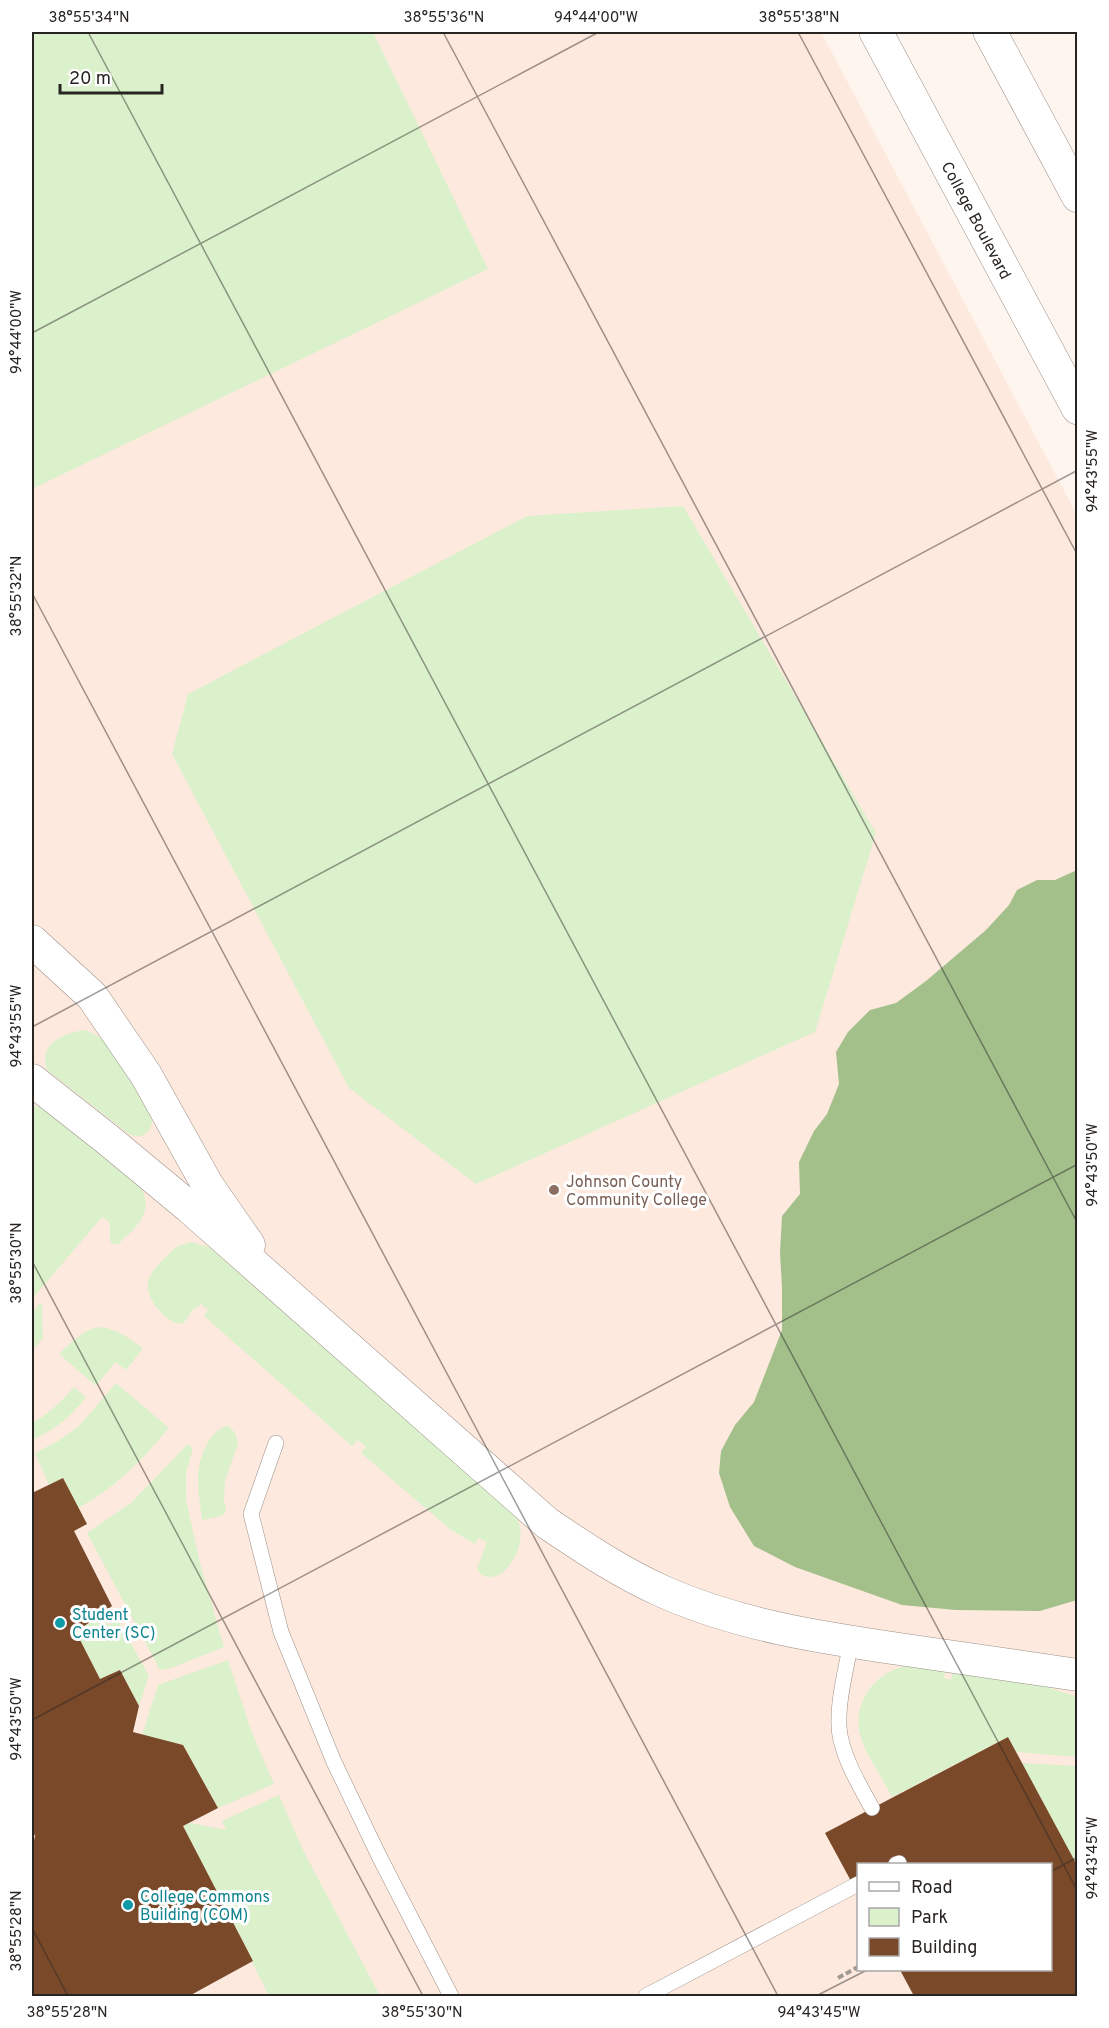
<svg xmlns="http://www.w3.org/2000/svg" width="1109" height="2028" viewBox="0 0 1109 2028" font-family="Overpass,sans-serif">
<style>
.built{fill:#fde9dd;fill-rule:evenodd}
.green{fill:#dbf1cb}
.forest{fill:#a3c08b}
.building{fill:#79492a}
.lines{fill:none;stroke-linecap:round;stroke-linejoin:round}
.lane-casing{stroke:#9c9089;stroke-width:16}
.street-casing{stroke:#9c9089;stroke-width:33}
.secondary-casing{stroke:#9c9089;stroke-width:34}
.path{stroke:#a09994;stroke-width:4;stroke-dasharray:6 3;stroke-linecap:butt}
.lane{stroke:#fff;stroke-width:15}
.street{stroke:#fff;stroke-width:32}
.secondary{stroke:#fff;stroke-width:33}
.ticks{fill:none;stroke:#282421;stroke-width:1.5;stroke-opacity:0.45}
.education-dot{fill:#8d6e63;stroke:#fff;stroke-width:2}
.culture-dot{fill:#0f9aa8;stroke:#fff;stroke-width:2}
.labels{text-anchor:middle;stroke-width:6;stroke-linejoin:round;paint-order:stroke}
.street-label{font-size:16px;fill:#282421;stroke:#fff}
.education-label{font-size:16px;fill:#785e54;stroke:#fff;text-anchor:start}
.culture-label{font-size:16px;fill:#0d838f;stroke:#fff;text-anchor:start}
.neatline{fill:none;stroke:#282421;stroke-width:2}
.ticks-label{font-size:15px;text-anchor:middle;fill:#282421}
</style>
<rect width="100%" height="100%" fill="#fff5ef"/>
<path class="built" d="M32,32H821L1077,515V1996H32ZM858,1864H1050V1970H858Z"/>
<path class="green" d="M32,32H373L488,269L32,489Z
M683,506L876,833L815,1032L476,1184L349,1088L172,754L188,694L527,516Z
M85,1030L106,1040L123,1063L152,1120C151,1133 142,1140 129,1134L47,1070C38,1043 64,1033 85,1030Z
M32,1105L46,1109L139,1183C155,1212 139,1225 118,1244H112L110,1240V1223L102,1217L32,1299Z
M191,1242L209,1247L515,1515C536,1546 494,1597 477,1569L487,1542L478,1538L475,1544L451,1530L361,1453L366,1447L358,1440L352,1446L204,1316L208,1310L201,1304L196,1309L194,1308C191,1312 187,1320 183,1323C172,1329 143,1298 148,1282C151,1269 165,1258 174,1249L178,1246Z
M40,1303L42,1304L43,1338L32,1351V1313Z
M98,1327C117,1328 128,1338 143,1348L126,1370L115,1362L96,1386L59,1354C72,1342 81,1331 98,1327Z
M116,1383L169,1428C140,1462 118,1486 78,1508L63,1478L49,1485L35,1453L58,1441L79,1426Z
M74,1387L86,1397C71,1417 55,1430 32,1440V1423C49,1414 61,1402 74,1387Z
M229,1426L235,1433L238,1443L225,1481L224,1501L226,1510L222,1516L202,1520C200,1506 198,1492 198,1478C198,1461 209,1427 229,1426Z
M188,1444L193,1448L186,1473V1500L200,1563L224,1647L171,1668L160,1670L87,1533L132,1502Z
M102,1613L108,1625L118,1620L149,1676L139,1706L120,1670L100,1679L76,1632Z
M228,1660L252,1733L274,1784L218,1808L183,1745L142,1735L158,1685Z
M905,1666L927,1667L945,1672L944,1678L951,1680L952,1674L960,1671L1035,1683L1077,1697V1757L1016,1752L1008,1737L892,1797C883,1780 871,1762 863,1744C849,1709 870,1674 905,1666Z
M1021,1763L1077,1766V1867Z
M279,1795L303,1850L380,1996H269L252,1962L253,1961L183,1826L190,1823L226,1830L222,1821Z"/>
<path class="forest" d="M1077,870V1600L1040,1611L956,1610L902,1605L795,1567L754,1546L730,1507L719,1473L721,1451L735,1425L754,1402L782,1330V1287L780,1253L782,1216L800,1194L799,1162L814,1131L827,1114L839,1084L836,1052L848,1032L870,1010L896,1003L926,981L986,930L1009,905L1017,890L1037,880H1055Z"/>
<path class="building" d="M63,1478L87,1524L74,1531L112,1606L76,1632L100,1679L120,1670L139,1706L133,1732L183,1745L218,1808L183,1826L253,1961L189,1996H32V1848L35,1836L32,1830V1493Z
M1008,1737L1078,1867V1996H914L900,1970H1050V1864H858V1894L825,1833Z"/>
<g class="lines">
<g class="lane-casing">
<path id="lane" d="M276,1443L251,1514L281,1632L334,1762L379,1856L451,1996
M851,1642C846,1670 834,1713 841,1740C847,1765 860,1786 872,1808
M896,1864L899,1863
M646,1996L858,1884"/>
</g>
<g class="street-casing">
<path id="street" d="M32,941L92,996L146,1075L208,1186L249,1245
M32,1080L107,1139L189,1207L547,1523C584,1548 623,1574 664,1592C741,1626 824,1638 906,1650C963,1658 1020,1667 1078,1675"/>
</g>
<g class="secondary-casing">
<path id="secondary" d="M876,32L1078,408
M990,32L1078,196"/>
</g>
<path class="path" d="M838,1978L858,1967"/>
<use href="#lane" class="lane"/>
<use href="#street" class="street"/>
<use href="#secondary" class="secondary"/>
</g>
<path class="ticks" d="M88,32L1078,1892M443,32L1078,1224M798,32L1078,556M32,333L599,32M32,593L778,1996M32,1027L1078,470M32,1261L423,1996M32,1720L1078,1164M1050,1872L1078,1857M32,1928L68,1996M816,1996L867,1970"/>
<circle class="education-dot" cx="554" cy="1190" r="6"/>
<g class="culture-dot">
<circle cx="60" cy="1623" r="6"/>
<circle cx="128" cy="1905" r="6"/>
</g>
<g class="labels">
<g class="street-label">
<text transform="translate(977 220) rotate(62)" y="6">College Boulevard</text>
</g>
<g class="education-label">
<text x="566" y="1187">Johnson County<tspan x="566" dy="18">Community College</tspan></text>
</g>
<g class="culture-label">
<text x="72" y="1620">Student<tspan x="72" dy="18">Center (SC)</tspan></text>
<text x="140" y="1902">College Commons<tspan x="140" dy="18">Building (COM)</tspan></text>
</g>
</g>
<rect width="1109" height="2028" fill="none" stroke="#ffffff" stroke-width="66"/>
<rect x="857" y="1863" width="195" height="108" fill="#ffffff" stroke="#a9a7a6" stroke-width="1.5"/>
<rect x="869" y="1882" width="30" height="9" fill="#ffffff" stroke="#a9a7a6" stroke-width="1.5"/>
<text x="911" y="1893" font-size="18" fill="#282421">Road</text>
<rect x="869" y="1908" width="30" height="18" fill="#dbf1cb" stroke="#a9a7a6" stroke-width="1.5"/>
<text x="911" y="1923" font-size="18" fill="#282421">Park</text>
<rect x="869" y="1938" width="30" height="18" fill="#79492a" stroke="#a9a7a6" stroke-width="1.5"/>
<text x="911" y="1953" font-size="18" fill="#282421">Building</text>
<path d="M60 84v9h102v-9" fill="none" stroke="#282421" stroke-width="3"/>
<text x="69" y="84" font-size="18" fill="#282421" stroke="#ffffff" stroke-width="4.5" paint-order="stroke">20 m</text>
<rect x="33" y="33" width="1043" height="1962" class="neatline"/>
<g class="ticks-label">
<text x="89" y="22">38°55'34"N</text>
<text x="444" y="22">38°55'36"N</text>
<text x="596" y="22">94°44'00"W</text>
<text x="799" y="22">38°55'38"N</text>
<text transform="translate(16 332) rotate(-90)" y="5">94°44'00"W</text>
<text transform="translate(1092 471) rotate(-90)" y="5">94°43'55"W</text>
<text transform="translate(16 596) rotate(-90)" y="5">38°55'32"N</text>
<text transform="translate(16 1026) rotate(-90)" y="5">94°43'55"W</text>
<text transform="translate(1092 1165) rotate(-90)" y="5">94°43'50"W</text>
<text transform="translate(16 1263) rotate(-90)" y="5">38°55'30"N</text>
<text transform="translate(16 1719) rotate(-90)" y="5">94°43'50"W</text>
<text transform="translate(1092 1858) rotate(-90)" y="5">94°43'45"W</text>
<text transform="translate(16 1931) rotate(-90)" y="5">38°55'28"N</text>
<text x="67" y="2017">38°55'28"N</text>
<text x="422" y="2017">38°55'30"N</text>
<text x="819" y="2017">94°43'45"W</text>
</g>
</svg>
